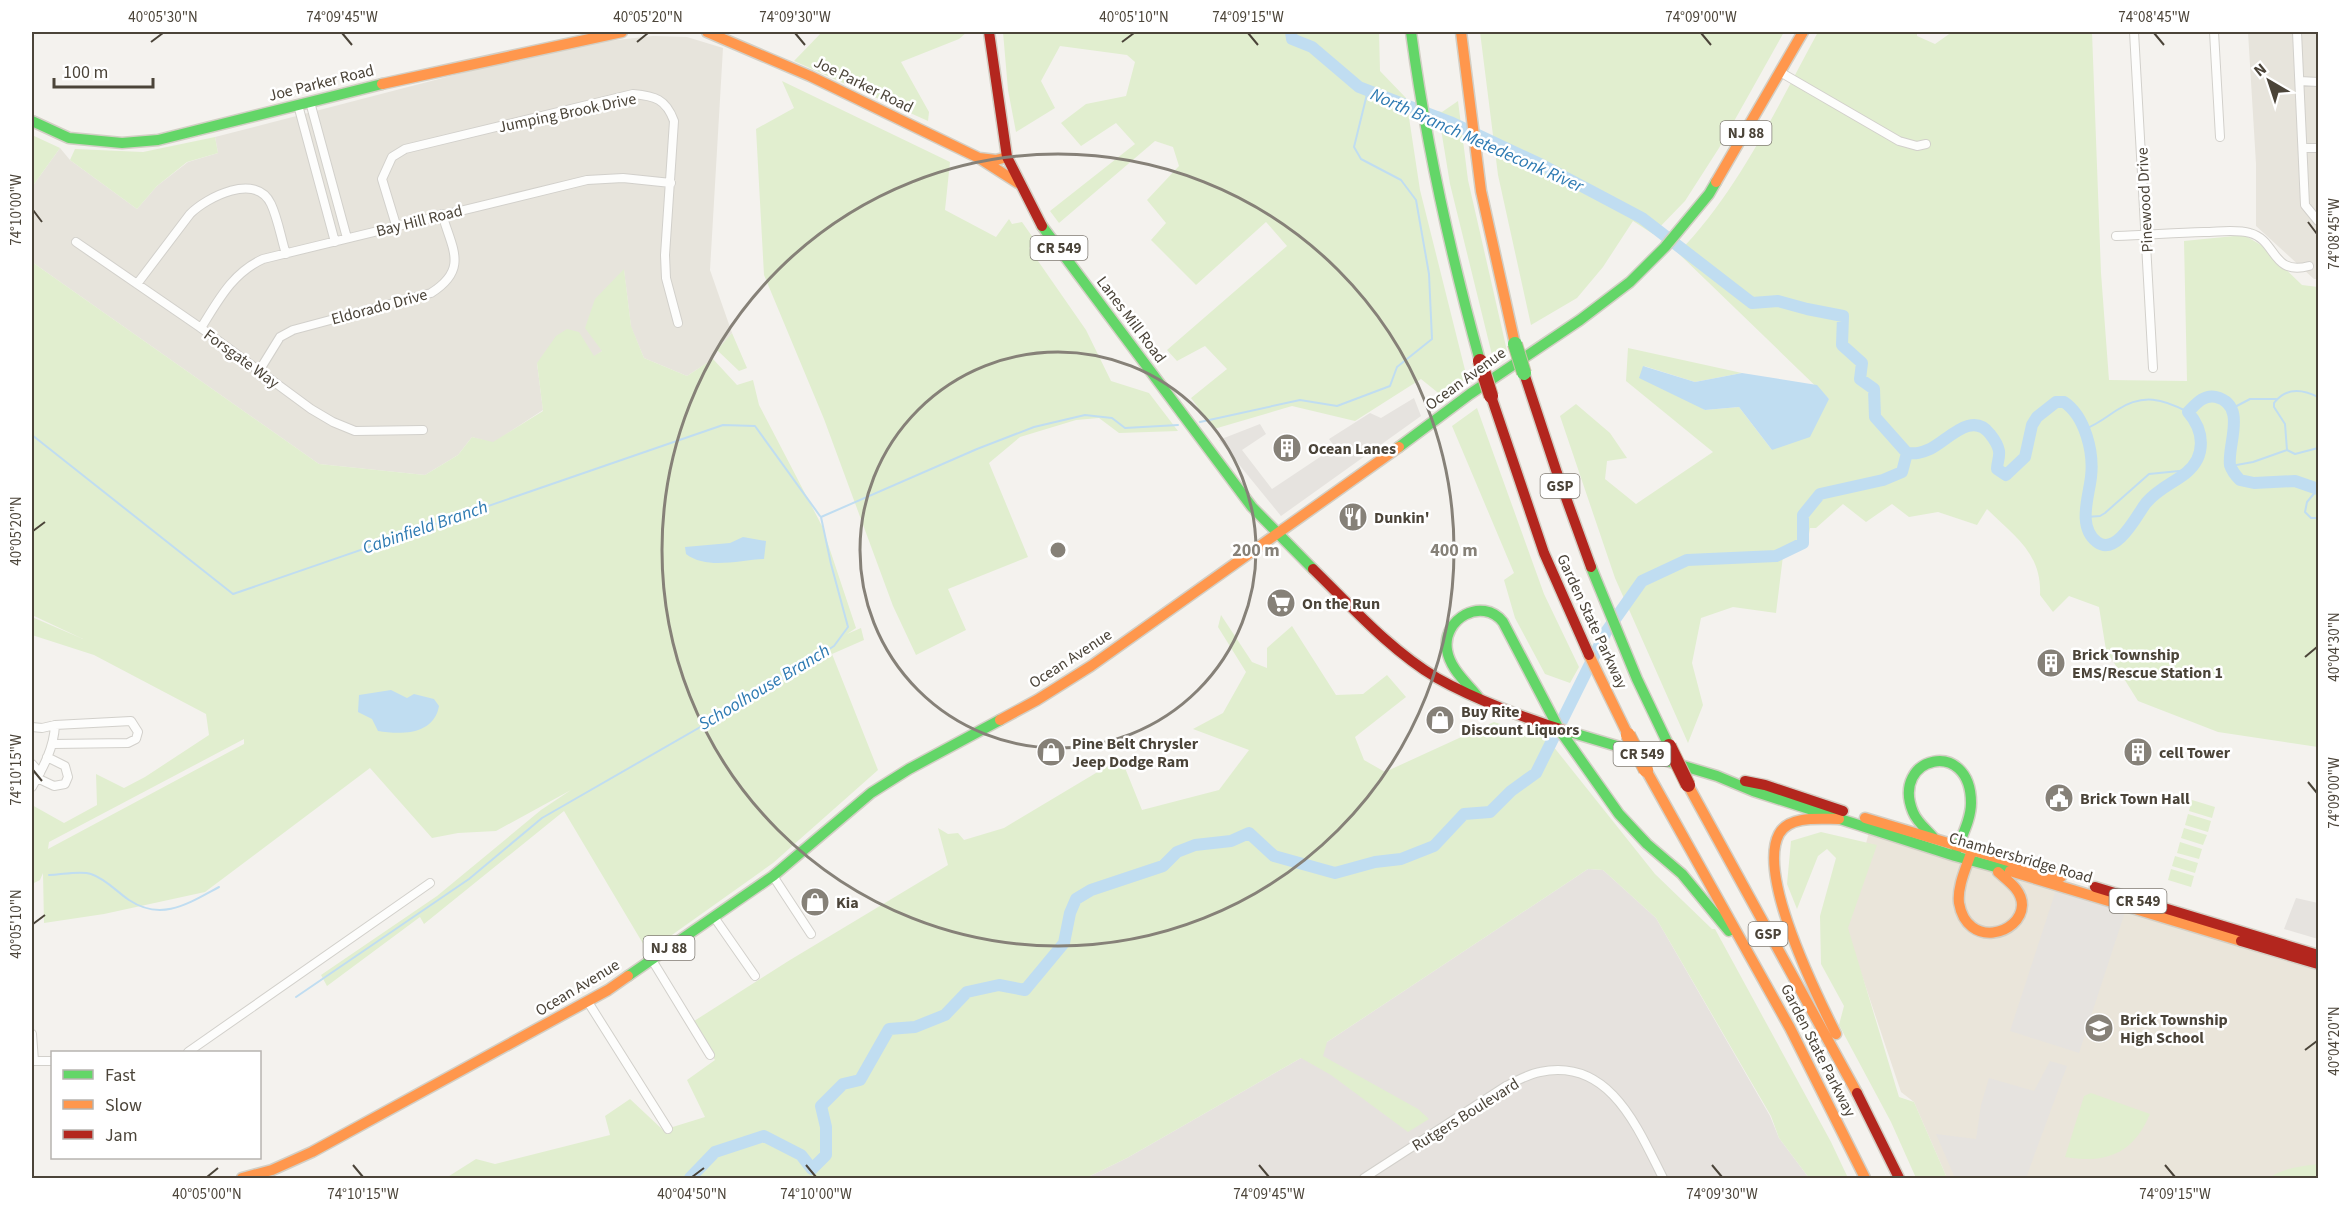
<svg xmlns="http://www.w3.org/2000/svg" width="2350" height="1210" viewBox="0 0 2350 1210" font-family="'Source Sans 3',sans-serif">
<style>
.residential{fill:#e7e4dc}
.industrial{fill:#e6e2de}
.education{fill:#eae5da}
.green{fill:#e1eecf;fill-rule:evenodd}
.parking{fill:#e6e3df}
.water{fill:#c0ddf1}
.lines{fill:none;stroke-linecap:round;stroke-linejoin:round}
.stream{stroke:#c0ddf1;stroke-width:2}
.river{stroke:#c0ddf1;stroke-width:12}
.street-casing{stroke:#d2d0cb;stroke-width:10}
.fast-casing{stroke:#d3cfc5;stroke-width:13}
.slow-casing{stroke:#d3cfc5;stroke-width:13}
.jam-casing{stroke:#d3cfc5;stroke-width:13}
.street{stroke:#fdfdfc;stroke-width:8}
.fast{stroke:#63d668;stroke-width:10}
.slow{stroke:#ff974d;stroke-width:10}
.jam{stroke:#b3261e;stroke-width:10}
.fast-bridge-casing{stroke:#ccbfa9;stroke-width:16;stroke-linecap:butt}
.slow-bridge-casing{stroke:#ccbfa9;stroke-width:16;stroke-linecap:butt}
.jam-bridge-casing{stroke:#ccbfa9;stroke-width:16;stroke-linecap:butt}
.fast-bridge{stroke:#63d668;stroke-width:14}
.slow-bridge{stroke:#ff974d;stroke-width:14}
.jam-bridge{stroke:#b3261e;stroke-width:14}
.ticks{fill:none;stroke:#4b4439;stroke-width:2}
.ring{fill:none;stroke:#868178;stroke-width:3}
.labels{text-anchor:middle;stroke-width:5;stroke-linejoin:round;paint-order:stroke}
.shield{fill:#fff;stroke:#817c74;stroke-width:1.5}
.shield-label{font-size:15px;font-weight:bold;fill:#4b4439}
.street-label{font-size:16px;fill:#4b4439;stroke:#fff}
.poi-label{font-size:16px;font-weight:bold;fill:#4b4439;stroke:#fff;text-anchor:start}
.water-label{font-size:18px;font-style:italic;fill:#2e7ab2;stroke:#fff}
.centre{fill:#868178;stroke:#fff;stroke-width:3}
.ring-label{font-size:18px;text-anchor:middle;font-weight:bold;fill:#868178;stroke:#fff;stroke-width:5;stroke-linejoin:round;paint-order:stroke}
.neatline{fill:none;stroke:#4b4439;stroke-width:2}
.ticks-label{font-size:15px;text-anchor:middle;fill:#4b4439}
</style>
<rect width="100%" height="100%" fill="#f4f2ee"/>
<path class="residential" d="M2248,32H2318V279H2314L2256,226V164Z
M653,36L687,37L723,48L710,270L732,333L717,350L713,359L687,376L644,358L631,327L624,270L602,351L595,356L537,363L543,410L493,443L472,437L458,455L425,475L319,464L32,262V187L60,148L70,160L137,209L157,186L188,162L218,153L215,137L524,57L581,44Z"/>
<path class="industrial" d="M1588,869L1603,870L1656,918L1770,1116L1779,1138L1809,1178H1086L1127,1158L1315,1050Z"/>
<path class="education" d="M1870,828L2318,964V1178H1947L1914,1102L1901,1092L1845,925Z"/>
<path class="green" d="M822,32H873L877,34V32H967L959,39L901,62L929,112L928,121L794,61Z
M1003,32H1379L1380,71L1406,98L1420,190L1467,378L1442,396L1421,379L1355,421L1292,406L1214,429L1191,398L1227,369L1205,346L1177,361L1167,350L1287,246L1266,222L1196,285L1151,240L1166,223L1147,200L1179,166L1173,147L1155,141L1059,223L1050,211L1135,144L1116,123L1081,146L1061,123L1086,104L1126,96L1135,62L1127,55L1060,46L1041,81L1055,108L1016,132L1008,90Z
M1480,32H1784L1719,148L1685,201L1653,234L1633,221L1603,267L1577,298L1531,325L1498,175Z
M1818,32H1917V36L1935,44L1952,32H2092L2101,273L2109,380L2187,381L2184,241L2244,235L2261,245L2302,285L2318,287V747L2218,732L2138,701L2106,650L2099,607L2069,596L2053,612L2040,595C2042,553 2014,536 1987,509L1977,525L1938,512L1909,517L1892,504L1866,522L1843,504L1816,528H1810L1809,534L1783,556L1776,613L1733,607L1701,618L1692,663L1703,705L1688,743L1615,578L1560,416L1576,404L1610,433L1627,458L1607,461L1605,479L1636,504L1713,452L1626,381L1628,348L1742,373L1695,382L1644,366L1705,410L1739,407L1772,450L1829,399L1678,253C1739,191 1777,107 1818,32Z
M782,81L950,162L945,210L996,237L1009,219L1012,224L1022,222L1036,242L1029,248L1086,330L1111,381L1149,393L1178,431L1119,433L1099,418L1076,420L1020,437L989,463L1028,557L948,589L966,630L916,655L893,606L824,419L764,275L756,129L794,108Z
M1458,101L1468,180L1507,351L1493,359L1450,184L1438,111L1442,112Z
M32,135L60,148L32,187Z
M215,137L218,153L187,162L157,186L137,209L70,160L75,149L143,152Z
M32,262L319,464L425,475L458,455L472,437L493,442L543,411L537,363L556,336L567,329L579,332L594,356L602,351L585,328L595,299L624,269L631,326L644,358L687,376L713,359L737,385L753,380L759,405L822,526L856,628L847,634L861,628L864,640L832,654L878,770L773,863L648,952L564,811L424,924L420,917L327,986L321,975L437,896L541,810L571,790L496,831L458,833L432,838L370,768L205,892L104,914L44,923L43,873L40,880L32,884V805L64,823L97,805L96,774L124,788L145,777L209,735L206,714L94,655L32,635V617L83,639L32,615ZM244,739V744L48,849L49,842Z
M732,333L747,368L739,371L717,350Z
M1477,408L1544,594L1579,667L1570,683L1545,674L1515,618L1504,580L1514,573L1452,426Z
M1221,615L1252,662L1267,668V648L1292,626L1336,695L1363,694L1387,675L1406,697L1355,737L1364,760L1385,772L1494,722L1555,742L1553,746L1655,874L1712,929H1715L1831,1142L1848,1178H1809L1779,1138L1771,1116L1656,918L1603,870L1588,869L1327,1042L1323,1056L1418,1109L1429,1119L1408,1132L1331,1075L1301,1058L1127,1158L1086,1178H446L476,1159L495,1164L610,1135L605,1116L630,1099L663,1130L705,1117L687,1080L715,1060L691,1023L790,960L948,865L938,828L948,834L958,833L964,840L1004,828L1121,758L1142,810L1219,790L1249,750L1193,729L1223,713L1246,672L1218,627Z
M2192,800L2215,807L2212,818L2189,811Z
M2188,814L2211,821L2208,832L2185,825Z
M2184,828L2207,835L2203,845L2181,838Z
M1821,832L1877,845L1848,928L1899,1097L1914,1102L1947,1178H1916L1891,1122L1839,1025L1844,1006L1821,964L1820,916L1836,858L1827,849L1818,856L1797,909L1787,884L1791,841Z
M2180,842L2202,849L2199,859L2177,853Z
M2175,856L2198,863L2195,873L2172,866Z
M2171,869L2194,876L2191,887L2168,880Z
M2091,1093L2150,1114C2133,1154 2106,1164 2065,1157L2084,1096Z
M2318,1164V1178H2269C2283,1168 2302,1166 2318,1164Z"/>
<path class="parking" d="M1414,398L1421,416L1281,516L1219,440L1260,424L1266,434L1242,450L1272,489L1335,447L1329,439L1370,413L1381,418Z
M2056,890L2125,912L2079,1053L2010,1031Z
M2296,898L2318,903V939L2284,929Z
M2050,1061L2067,1066L2026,1178H1955L1936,1134L1976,1139L1981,1105L1989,1078L2034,1091Z"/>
<path class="water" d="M1643,366L1695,382L1742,373L1817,385L1829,399L1810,437L1772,450L1739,407L1705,410L1639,378Z
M743,537L766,541L764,559C739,560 707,570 686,554L685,547L730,543Z
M391,690L407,698L414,694L434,699L439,706C434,735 401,735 378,731L372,719L358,712L359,695Z"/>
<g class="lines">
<path class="stream" d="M2231,409L2250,399H2276
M1200,422L1300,400L1337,406L1390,386L1397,367L1432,339L1429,274L1416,200L1401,180L1361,159L1354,147L1368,90
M2085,429C2098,424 2106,417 2117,410C2143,393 2163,399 2188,412
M32,435L233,594L723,425L755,426L820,516
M2287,450L2285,424L2274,407V403C2286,387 2302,389 2318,397
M2231,466L2253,462L2287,450L2295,454L2318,448
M2317,490L2307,502L2305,512L2311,518H2318
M2086,517L2100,516L2105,513L2149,474L2189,470
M49,875C61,875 80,870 91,874C106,879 117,892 129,900C162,922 189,903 219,887
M296,997L469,879L542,818L763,691L834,646L848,627L831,564L821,517L977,449L1034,427L1085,415L1112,418L1125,428L1178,425"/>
<path class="river" d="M1291,32L1292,39L1312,47L1359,87L1450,122L1542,165L1642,218L1752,303L1778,301L1807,309L1843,316L1842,345L1862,363L1860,379L1874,389L1875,417L1907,453
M1907,453C1916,454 1921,453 1930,449C1947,441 1972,410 1990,434C1994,439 1998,445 1999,451C2000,457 1997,463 1997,469L2006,475L2025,457L2032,425L2037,417L2056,402H2064C2085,416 2094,452 2091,477C2089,496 2077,527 2097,542C2117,557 2138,513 2146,503C2159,488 2172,484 2186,473C2207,456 2204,430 2188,412C2196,404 2204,394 2216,397C2248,405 2227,445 2230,465C2232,471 2236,476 2240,480L2254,483L2295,481L2318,489
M690,1178L715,1152L764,1136L801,1155L812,1169L826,1155V1127L821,1106L843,1084L860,1080L889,1029L915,1027L945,1015L967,992L999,985L1025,990L1064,943L1070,913L1076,899L1091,890L1163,866L1177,852L1195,845L1231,841L1249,833L1274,856L1335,873L1375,862L1401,859L1434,846L1464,814L1490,812L1511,791L1536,773L1606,632L1642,581L1687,560L1776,556L1803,543V515L1820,494L1883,480L1902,472L1907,453"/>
<g class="street-casing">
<path id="street" d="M2134,32L2153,368
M2214,32L2220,137
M2297,32L2305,205L2318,221
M1780,72L1899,141L1917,146L1926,144
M2300,81L2318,82
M310,102L347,238
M298,105L335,242
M2303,148H2318
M396,225L382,179L392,157L405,149L633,94C655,96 666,99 674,121L665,255L666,278L678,323
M2116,236C2145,235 2174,233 2204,232C2218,232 2236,229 2250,233C2277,240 2271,276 2309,266
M76,242L201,328L311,409L333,422L355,431L423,430
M137,284L190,214C207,197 256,172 271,204C278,219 281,238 286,254
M201,328C218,301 232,273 263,259L587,180L623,178L671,183
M259,371L280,337L293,330L431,293C469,269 452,249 442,214
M32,727L42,728L55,725L131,721L138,732L136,739L128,743L53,744
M32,764L40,773
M37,778L54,786L65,784L68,777L65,766L47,757
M32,787C43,768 54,748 55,725
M773,876L811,934
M714,917L755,976
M652,960L710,1055
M588,1002L668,1129
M32,1034L34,1061
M188,1052L430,883
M32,1061H52
M1364,1178L1506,1086C1517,1081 1528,1074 1540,1072C1610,1057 1638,1129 1663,1178"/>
</g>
<g class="fast-casing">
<path id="fast" d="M1411,32C1426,144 1450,252 1480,361
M32,121L69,138L122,143L158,140L382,84
M1042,226L1252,507L1313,569
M1399,447L1470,394L1580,320L1630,282L1665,247L1709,194L1716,182
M1591,567L1637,679L1669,746
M1478,697C1467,683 1450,669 1447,650C1442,619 1482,596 1503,622L1559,729
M1559,729L1619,814L1647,844L1682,874L1729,931
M1570,732L1717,776L1753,791L1955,856L2010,871
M1933,837C1926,829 1917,822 1913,812C1890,756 1971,737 1971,803C1971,820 1961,837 1956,852
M628,976L773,876L871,793L909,769L1000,720"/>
</g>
<g class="slow-casing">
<path id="slow" d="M707,32L810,76L979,158L996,160L1007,157
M1461,32L1481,191L1515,344
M382,84L622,32
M979,158L1018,183
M1716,182L1803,32
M1589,655L1628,735
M1000,720L1037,700L1091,666L1399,447
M1646,770L1790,1028L1865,1178
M1688,785L1857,1093
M1865,818L2061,877
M1971,853C1966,868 1957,887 1959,903C1967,949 2021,935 2022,905C2022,890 2008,881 1998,872
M2010,871L2241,941
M1836,1034C1816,994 1757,875 1779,834C1789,815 1821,819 1839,819
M242,1178L272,1170L312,1152L608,990L628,976"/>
</g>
<g class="jam-casing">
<path id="jam" d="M989,32L1007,157L1042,226
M1524,373L1557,473L1591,567
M1491,396L1544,553L1589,655
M1313,569C1352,607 1390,650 1437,678C1474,699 1529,720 1570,732
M1745,781L1765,785L1843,811
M2095,887L2318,955
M2241,941L2318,964
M1857,1093L1899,1178"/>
</g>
<use href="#street" class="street"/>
<use href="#fast" class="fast"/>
<use href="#slow" class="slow"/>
<use href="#jam" class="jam"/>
<g class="fast-bridge-casing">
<path id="fast-bridge" d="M1515,344L1524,373"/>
</g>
<g class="slow-bridge-casing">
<path id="slow-bridge" d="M1628,735L1646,770"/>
</g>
<g class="jam-bridge-casing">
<path id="jam-bridge" d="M1480,361L1491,396
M1669,746L1688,785"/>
</g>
<use href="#fast-bridge" class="fast-bridge"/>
<use href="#slow-bridge" class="slow-bridge"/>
<use href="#jam-bridge" class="jam-bridge"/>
</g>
<path class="ticks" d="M342,33L352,45M795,33L805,45M1248,33L1258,45M1701,33L1711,45M2154,33L2164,45M151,42L163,33M637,42L648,33M1122,42L1134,33M33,210L42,222M2308,222L2317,234M33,531L45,522M2305,657L2317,647M33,770L42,781M2308,782L2317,793M33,924L45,915M2305,1050L2317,1041M353,1165L363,1177M806,1165L816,1177M1259,1165L1269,1177M1712,1165L1722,1177M2165,1165L2175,1177M207,1177L218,1168M692,1177L704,1168"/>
<g class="ring">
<circle cx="1058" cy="550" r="198"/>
<circle cx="1058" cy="550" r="396"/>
</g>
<defs>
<g id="building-disc" transform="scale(1.5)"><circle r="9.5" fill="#868178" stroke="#fff"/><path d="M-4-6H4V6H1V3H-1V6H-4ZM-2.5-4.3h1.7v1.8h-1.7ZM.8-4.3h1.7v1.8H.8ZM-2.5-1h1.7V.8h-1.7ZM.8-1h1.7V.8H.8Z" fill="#fff"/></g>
<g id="restaurant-disc" transform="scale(1.5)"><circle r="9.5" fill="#868178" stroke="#fff"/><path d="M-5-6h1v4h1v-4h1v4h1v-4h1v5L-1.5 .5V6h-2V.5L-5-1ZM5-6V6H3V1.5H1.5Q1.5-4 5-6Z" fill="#fff"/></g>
<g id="supermarket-disc" transform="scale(1.5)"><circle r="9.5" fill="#868178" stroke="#fff"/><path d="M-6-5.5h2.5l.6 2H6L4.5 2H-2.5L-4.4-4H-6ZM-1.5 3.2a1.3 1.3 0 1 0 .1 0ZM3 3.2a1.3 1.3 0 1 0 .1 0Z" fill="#fff"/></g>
<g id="shop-disc" transform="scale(1.5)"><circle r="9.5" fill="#868178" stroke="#fff"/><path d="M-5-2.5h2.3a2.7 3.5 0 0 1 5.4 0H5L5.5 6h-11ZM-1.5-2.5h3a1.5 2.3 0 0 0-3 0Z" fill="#fff"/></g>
<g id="civic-disc" transform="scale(1.5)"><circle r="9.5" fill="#868178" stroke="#fff"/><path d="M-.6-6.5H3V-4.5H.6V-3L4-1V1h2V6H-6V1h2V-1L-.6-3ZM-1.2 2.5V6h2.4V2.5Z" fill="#fff"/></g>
<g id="school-disc" transform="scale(1.5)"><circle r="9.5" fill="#868178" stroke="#fff"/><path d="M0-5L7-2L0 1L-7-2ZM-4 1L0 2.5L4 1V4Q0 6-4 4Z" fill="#fff"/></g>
</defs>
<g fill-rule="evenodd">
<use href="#building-disc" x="1287" y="448"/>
<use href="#restaurant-disc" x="1353" y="517"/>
<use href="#supermarket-disc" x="1281" y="603"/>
<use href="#building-disc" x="2051" y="663"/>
<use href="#shop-disc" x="1440" y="720"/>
<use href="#shop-disc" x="1051" y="752"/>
<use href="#building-disc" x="2138" y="752"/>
<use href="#civic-disc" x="2059" y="798"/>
<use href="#shop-disc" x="815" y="902"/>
<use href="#school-disc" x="2099" y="1028"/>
</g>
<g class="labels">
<g class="shield">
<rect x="1720.5" y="121" width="51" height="24" rx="4.5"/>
<rect x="1030.5" y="236" width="57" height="24" rx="4.5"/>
<rect x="1540.5" y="474" width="39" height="24" rx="4.5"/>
<rect x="1613.5" y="742" width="57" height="24" rx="4.5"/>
<rect x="2109.5" y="889" width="57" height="24" rx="4.5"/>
<rect x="1748.5" y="922" width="39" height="24" rx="4.5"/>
<rect x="643.5" y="936" width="51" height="24" rx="4.5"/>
</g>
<g class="shield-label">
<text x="1746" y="138">NJ 88</text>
<text x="1059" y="253">CR 549</text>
<text x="1560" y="491">GSP</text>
<text x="1642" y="759">CR 549</text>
<text x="2138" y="906">CR 549</text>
<text x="1768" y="939">GSP</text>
<text x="669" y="953">NJ 88</text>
</g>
<g class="street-label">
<text transform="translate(321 82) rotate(-14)" y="6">Joe Parker Road</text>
<text transform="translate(864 84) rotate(26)" y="6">Joe Parker Road</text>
<text transform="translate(567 112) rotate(-12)" y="6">Jumping Brook Drive</text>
<text transform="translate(2144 200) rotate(-93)" y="6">Pinewood Drive</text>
<text transform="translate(419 220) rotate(-14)" y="6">Bay Hill Road</text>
<text transform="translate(379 306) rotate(-15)" y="6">Eldorado Drive</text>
<text transform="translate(1132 319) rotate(53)" y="6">Lanes Mill Road</text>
<text transform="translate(242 358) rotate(36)" y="6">Forsgate Way</text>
<text transform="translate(1465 378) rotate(-36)" y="6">Ocean Avenue</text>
<text transform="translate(1593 621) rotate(65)" y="6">Garden State Parkway</text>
<text transform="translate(1070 658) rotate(-33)" y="6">Ocean Avenue</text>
<text transform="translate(2021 857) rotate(16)" y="6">Chambersbridge Road</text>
<text transform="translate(577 987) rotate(-31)" y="6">Ocean Avenue</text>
<text transform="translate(1819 1050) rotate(63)" y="6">Garden State Parkway</text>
<text transform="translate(1465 1114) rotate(-32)" y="6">Rutgers Boulevard</text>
</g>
<g class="poi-label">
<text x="1308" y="454">Ocean Lanes</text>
<text x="1374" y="523">Dunkin'</text>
<text x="1302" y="609">On the Run</text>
<text x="2072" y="660">Brick Township<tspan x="2072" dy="18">EMS/Rescue Station 1</tspan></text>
<text x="1461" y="717">Buy Rite<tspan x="1461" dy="18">Discount Liquors</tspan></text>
<text x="1072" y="749">Pine Belt Chrysler<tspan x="1072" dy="18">Jeep Dodge Ram</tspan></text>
<text x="2159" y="758">cell Tower</text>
<text x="2080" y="804">Brick Town Hall</text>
<text x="836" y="908">Kia</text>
<text x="2120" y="1025">Brick Township<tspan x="2120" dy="18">High School</tspan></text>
</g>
<g class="water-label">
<text transform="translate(1477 140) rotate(24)" y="6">North Branch Metedeconk River</text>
<text transform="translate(425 527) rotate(-19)" y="6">Cabinfield Branch</text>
<text transform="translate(764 687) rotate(-31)" y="6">Schoolhouse Branch</text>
</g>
</g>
<circle cx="1058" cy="550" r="9" class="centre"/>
<g class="ring-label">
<text x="1256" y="556">200 m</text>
<text x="1454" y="556">400 m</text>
</g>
<rect width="2350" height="1210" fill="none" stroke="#ffffff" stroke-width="66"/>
<rect x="51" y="1051" width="210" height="108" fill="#ffffff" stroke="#b7b4b0" stroke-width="1.5"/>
<rect x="63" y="1070" width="30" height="9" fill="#63d668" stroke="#b7b4b0" stroke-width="1.5"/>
<text x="105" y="1081" font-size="18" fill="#4b4439">Fast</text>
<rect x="63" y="1100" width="30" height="9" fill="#ff974d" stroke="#b7b4b0" stroke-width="1.5"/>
<text x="105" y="1111" font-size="18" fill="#4b4439">Slow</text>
<rect x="63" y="1130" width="30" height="9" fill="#b3261e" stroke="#b7b4b0" stroke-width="1.5"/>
<text x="105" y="1141" font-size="18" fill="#4b4439">Jam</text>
<g transform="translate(2269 81) rotate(321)" stroke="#ffffff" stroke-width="4.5" paint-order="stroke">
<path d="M0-4.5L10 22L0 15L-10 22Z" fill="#4b4439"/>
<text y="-9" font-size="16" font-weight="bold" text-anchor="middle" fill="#4b4439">N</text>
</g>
<path d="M54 78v9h99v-9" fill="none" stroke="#4b4439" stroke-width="3"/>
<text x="63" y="78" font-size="18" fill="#4b4439" stroke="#ffffff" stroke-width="4.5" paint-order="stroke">100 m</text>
<rect x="33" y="33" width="2284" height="1144" class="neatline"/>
<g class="ticks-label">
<text x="163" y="22">40°05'30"N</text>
<text x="342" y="22">74°09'45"W</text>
<text x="648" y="22">40°05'20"N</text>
<text x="795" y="22">74°09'30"W</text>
<text x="1134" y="22">40°05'10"N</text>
<text x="1248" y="22">74°09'15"W</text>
<text x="1701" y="22">74°09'00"W</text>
<text x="2154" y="22">74°08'45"W</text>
<text transform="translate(16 210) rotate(-90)" y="5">74°10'00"W</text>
<text transform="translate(2334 234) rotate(-90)" y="5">74°08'45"W</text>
<text transform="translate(16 531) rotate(-90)" y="5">40°05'20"N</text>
<text transform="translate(2334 647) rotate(-90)" y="5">40°04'30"N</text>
<text transform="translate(16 770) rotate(-90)" y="5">74°10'15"W</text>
<text transform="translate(2334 793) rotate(-90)" y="5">74°09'00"W</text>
<text transform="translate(16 924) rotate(-90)" y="5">40°05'10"N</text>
<text transform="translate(2334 1041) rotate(-90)" y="5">40°04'20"N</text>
<text x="207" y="1199">40°05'00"N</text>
<text x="363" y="1199">74°10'15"W</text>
<text x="692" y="1199">40°04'50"N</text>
<text x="816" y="1199">74°10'00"W</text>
<text x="1269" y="1199">74°09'45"W</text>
<text x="1722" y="1199">74°09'30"W</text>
<text x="2175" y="1199">74°09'15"W</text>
</g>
</svg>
